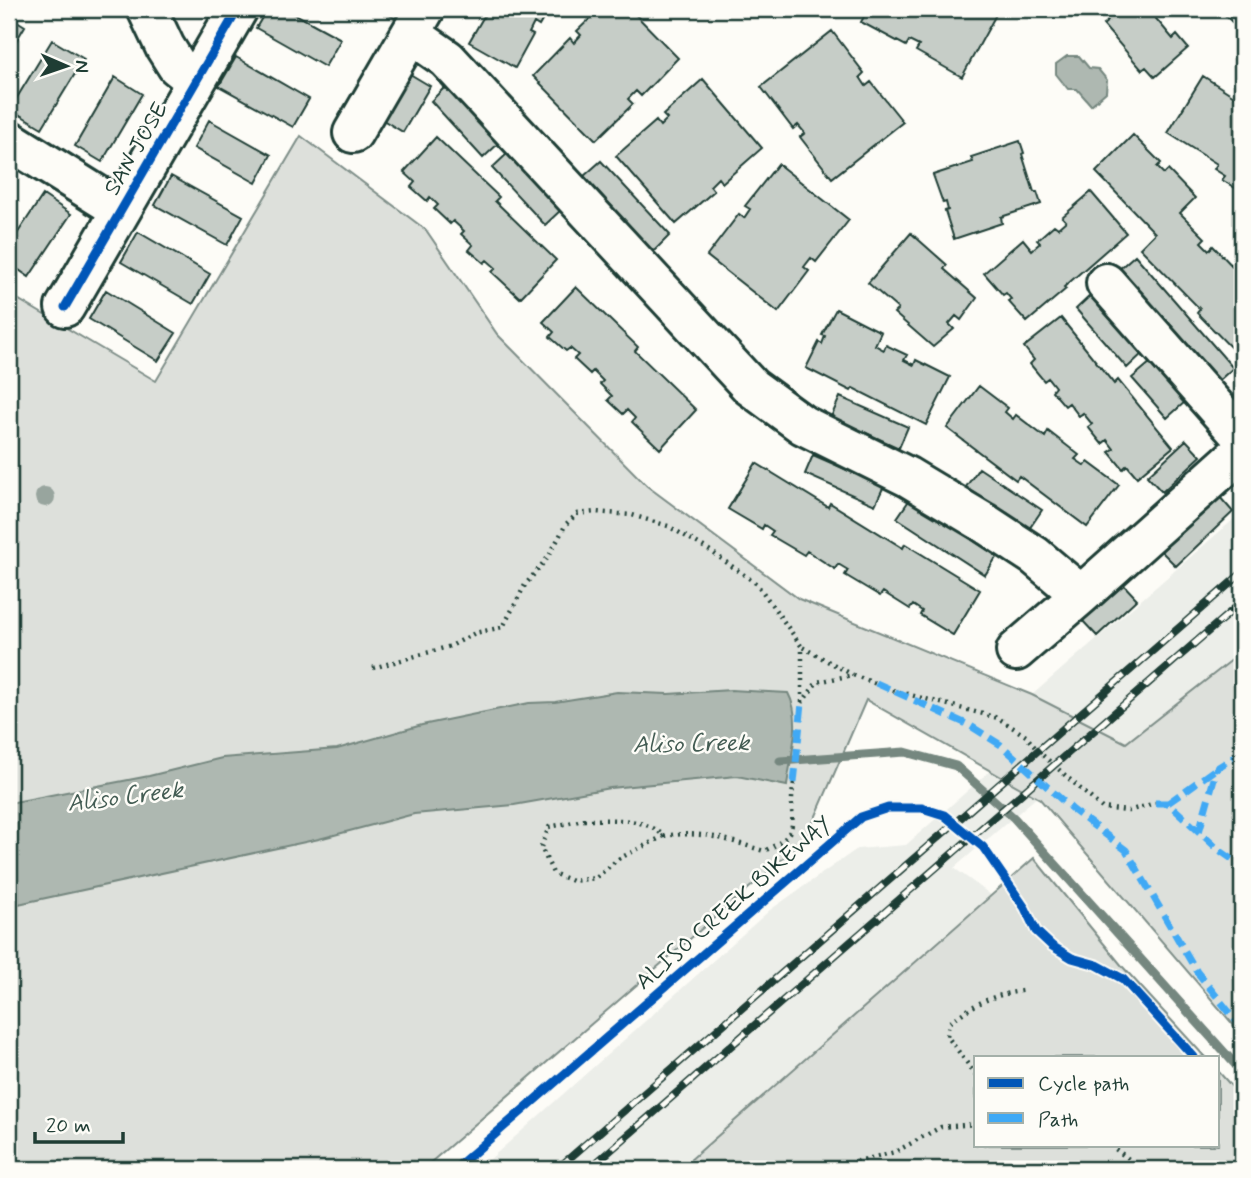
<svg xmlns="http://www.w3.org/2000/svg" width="1251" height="1178" viewBox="0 0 1251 1178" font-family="Mynerve,sans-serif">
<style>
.built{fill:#eceee9}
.green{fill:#dde0db;stroke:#7e8e88;stroke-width:2}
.water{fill:#aeb8b1;stroke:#75877f;stroke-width:2}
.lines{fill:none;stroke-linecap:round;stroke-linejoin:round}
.stream{stroke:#75877f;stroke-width:9}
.building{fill:#c6cdc7;stroke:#1f3d34;stroke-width:2}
.minor-casing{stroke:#1f3d34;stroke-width:44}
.path{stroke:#1f3d34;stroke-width:4.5;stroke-dasharray:2 5;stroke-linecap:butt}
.minor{stroke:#fdfcf7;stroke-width:38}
.rail-casing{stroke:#1f3d34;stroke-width:8}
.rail{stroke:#fdfcf7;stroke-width:5;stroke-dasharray:16;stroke-linecap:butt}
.quiet{stroke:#3fa9f5;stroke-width:7;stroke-dasharray:14 7;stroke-linecap:butt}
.cycleway-casing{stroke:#fdfcf7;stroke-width:13}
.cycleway{stroke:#0057b8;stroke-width:9}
.tree{fill:#98a59e}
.labels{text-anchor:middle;stroke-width:5;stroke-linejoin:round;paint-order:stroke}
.street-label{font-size:23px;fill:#1f3d34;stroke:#fdfcf7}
.water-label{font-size:24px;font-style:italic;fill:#435c53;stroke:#fdfcf7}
</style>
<rect width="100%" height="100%" fill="#fdfcf7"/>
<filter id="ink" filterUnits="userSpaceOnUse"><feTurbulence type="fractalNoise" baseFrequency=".0143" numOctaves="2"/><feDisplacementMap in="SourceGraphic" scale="14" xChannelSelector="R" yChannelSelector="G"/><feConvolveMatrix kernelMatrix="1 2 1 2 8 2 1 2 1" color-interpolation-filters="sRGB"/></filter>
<g filter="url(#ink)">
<path class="built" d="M1242,512V652L1126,743L1109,735L954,868L991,895L680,1169H479L770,910L857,849L906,845L1059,710L1032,695Z"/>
<path class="green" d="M301,136L426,230L497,334L647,486L799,599L1032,695L1126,743L1242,652V1035L1040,799L866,700L806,839L423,1169H9V294L156,381Z
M1034,858L1122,966L1205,1057H976V1145H1218V1071L1242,1098V1169H680Z"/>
<path class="water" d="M1067,56H1079L1089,68L1098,69L1107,80L1106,92L1091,105L1077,89H1068L1056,74V64Z
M731,690L788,693C803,720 790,757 787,786L737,776L610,788L514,805L414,814L319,839L9,906V803L149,776L222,758L337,749L422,725L529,703L555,702L617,692L668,694Z"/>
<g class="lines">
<path class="stream" d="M780,761L905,752L956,766L1014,818L1242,1072"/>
</g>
<path class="building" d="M267,9H286L341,39L325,67L256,28Z
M379,9H405L398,20Z
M488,9H549L539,26L534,23L529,33L533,35L515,68L469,42Z
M600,9H630L678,58L641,96L636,91L628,99L633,104L596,140L533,76L570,38L574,43L581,35L577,31Z
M868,9H999L962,77L916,51L919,46L909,41L906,46L861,22Z
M1098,9H1148L1173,39L1177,35L1188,48L1155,77L1146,67L1142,70L1103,25L1108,21Z
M1221,9H1242V32L1220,10Z
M9,16L25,26L9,53Z
M832,31L864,73L860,77L866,86L871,82L903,122L832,178L800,137L805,133L798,125L793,129L761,87Z
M52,40L84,59L42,128L10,109Z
M236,57L309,99L293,127L219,86Z
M410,74L430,86L403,132L383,120Z
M1203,76L1242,101V192L1222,180L1225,176L1214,169L1217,164L1168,133Z
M115,77L142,94L102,162L75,146Z
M703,79L762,148L722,183L718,178L710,186L714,191L676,224L616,156L656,121L660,126L667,119L663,115Z
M447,85L500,142L483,158L431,101Z
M209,120L271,155L256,183L194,148Z
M1133,135L1161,163L1157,167L1164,174L1168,170L1195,198L1180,213L1205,238L1201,242L1209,250L1213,246L1240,274L1236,277L1242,283V359L1197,313L1200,309L1140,248L1155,233L1096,172Z
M436,137L499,197L495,201L556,260L520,298L492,272L496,268L487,260L484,263L469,250L473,245L461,234L464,231L453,221L450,224L434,209L438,205L430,197L427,201L411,187L415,182L404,172Z
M1020,141L1024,153L1022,154L1034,192H1037L1041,204L1001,217L1002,223L954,239L945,211L948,210L946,202L943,203L933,175L973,162L971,157Z
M509,152L562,209L545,225L492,168Z
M601,161L670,235L653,252L584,176Z
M778,164L849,220L816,262L811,258L804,267L809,271L778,312L707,256L739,214L744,218L750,209L745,206Z
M171,176L243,216L227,245L155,205Z
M1091,192L1126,233L1064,287L1066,289L1027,322L1008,301L1011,299L1006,293L1003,295L984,273L1023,239L1032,250L1040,243L1037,240L1054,225L1058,228L1066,221L1062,217Z
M43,195L71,214L29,277L9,263V246Z
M138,232L210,274L193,304L121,262Z
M911,233L947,265L944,269L977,298L961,320L956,316L949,324L954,329L933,347L894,313L898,309L868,283Z
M1135,255L1233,368L1215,384L1117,271Z
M576,287L638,347L635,351L696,410L660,449L632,422L635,418L627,410L623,414L608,400L612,396L600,384L603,381L593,371L590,374L574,359L578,355L570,348L566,351L550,337L554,332L543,322Z
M106,290L176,333L158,361L89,319Z
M1092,294L1143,353L1127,368L1076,309Z
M836,309L881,332L875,345L884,350L886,345L907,355L904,360L914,365L916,360L950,377L926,425L853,388L851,391L806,368L819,342L822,344L825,336L822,335Z
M1061,318L1114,384L1118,380L1173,447L1137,477L1127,465L1123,469L1109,452L1114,449L1107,440L1102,444L1088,427L1092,424L1083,413L1079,416L1069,403L1065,406L1052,391L1055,387L1048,378L1044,381L1030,364L1034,360L1024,347Z
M1151,362L1185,402L1167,418L1132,378Z
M979,386L1008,408L1005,412L1013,419L1016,415L1045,437L1048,431L1079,455L1075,459L1085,466L1088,462L1119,485L1087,527L1019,476L1016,480L947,428Z
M840,397L908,427L899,448L831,417Z
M1186,440L1201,456L1162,492L1147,476Z
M813,455L884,486L875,505L805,474Z
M756,463L828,507L830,503L903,548L905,544L980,590L953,635L920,615L922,611L913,605L910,609L883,592L880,596L845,575L848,570L838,564L835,569L807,551L804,555L770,535L773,531L764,525L762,529L728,509Z
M979,468L1042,510L1029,529L966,487Z
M1219,496L1233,512L1176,566L1161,551Z
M910,499L997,556L985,575L897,518Z
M1121,582L1137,599L1097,636L1081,619Z"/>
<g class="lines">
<g class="minor-casing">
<path id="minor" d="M147,9L165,47L177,66L196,81
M411,34L447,59L751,387L803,425L908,477L983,522L1035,556L1081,595L1242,451
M353,133L425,9
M9,140L121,210
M1106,283L1242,437
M65,307L238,9
M1016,651L1081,595"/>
</g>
<path class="path" d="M373,668L451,646L475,633L503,627L525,585L549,556L566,524L577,514L596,512L632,515L668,526L709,550L757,584L802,647
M802,702V647L853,675
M802,703L817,682L853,675L892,690L998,718L1026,736L1038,751L1102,808L1128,811L1155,803
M584,820C612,820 642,816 664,836L618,859L596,878L572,881L553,873L541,847L549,827Z
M664,836C703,830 728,840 764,851C807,831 786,820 794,783
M976,1075L947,1036L949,1023C974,1004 991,995 1022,991
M1110,1145L1142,1169
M845,1169L854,1162L895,1152L941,1127L976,1124"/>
<use href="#minor" class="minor"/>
<g class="rail-casing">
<path id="rail" d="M557,1169L1242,573
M589,1169L1242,602"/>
</g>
<use href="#rail" class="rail"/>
<path class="quiet" d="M876,683L969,725L1001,745L1073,810L1126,850L1197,972L1242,1028
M794,783L802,703
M1155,803H1168L1219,850L1242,866
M1168,803L1217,768
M1199,832L1217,768L1242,752"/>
<g class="cycleway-casing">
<path id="cycleway" d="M65,307L238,9
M455,1169L861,817L888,808H922L944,815L983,847L1025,908L1036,931L1052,946L1072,958L1097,965L1123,979L1194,1057"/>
</g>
<use href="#cycleway" class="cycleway"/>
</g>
<circle class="tree" cx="45" cy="497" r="10"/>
</g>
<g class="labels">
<g class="street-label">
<text transform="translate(135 148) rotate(-60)" y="8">SAN JOSE</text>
<text transform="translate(733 902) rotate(-41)" y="8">ALISO CREEK BIKEWAY</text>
</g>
<g class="water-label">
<text transform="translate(691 743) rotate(-1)" y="8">Aliso Creek</text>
<text transform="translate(125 796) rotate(-7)" y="8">Aliso Creek</text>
</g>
</g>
<rect width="1251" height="1178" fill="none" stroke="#fdfcf7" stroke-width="35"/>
<rect x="18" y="18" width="1216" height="1143" fill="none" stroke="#1f3d34" stroke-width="2.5" filter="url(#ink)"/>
<rect x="974" y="1056" width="245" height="91" fill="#fdfcf7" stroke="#a4b0a9" stroke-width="2"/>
<rect x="988" y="1078" width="35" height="10" fill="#0057b8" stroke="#a4b0a9" stroke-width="2"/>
<text x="1038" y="1090" font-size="21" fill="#1f3d34">Cycle path</text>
<rect x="988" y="1113" width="35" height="10" fill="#3fa9f5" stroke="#a4b0a9" stroke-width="2"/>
<text x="1038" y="1126" font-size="21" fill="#1f3d34">Path</text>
<g transform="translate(66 66) rotate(92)" stroke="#fdfcf7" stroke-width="5" paint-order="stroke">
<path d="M0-5L12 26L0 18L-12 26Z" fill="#1f3d34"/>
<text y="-10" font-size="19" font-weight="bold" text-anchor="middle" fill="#1f3d34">N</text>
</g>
<path d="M35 1132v10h88v-10" fill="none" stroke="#1f3d34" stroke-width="3.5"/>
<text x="46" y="1132" font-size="21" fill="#1f3d34" stroke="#fdfcf7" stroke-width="5" paint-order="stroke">20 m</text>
</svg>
